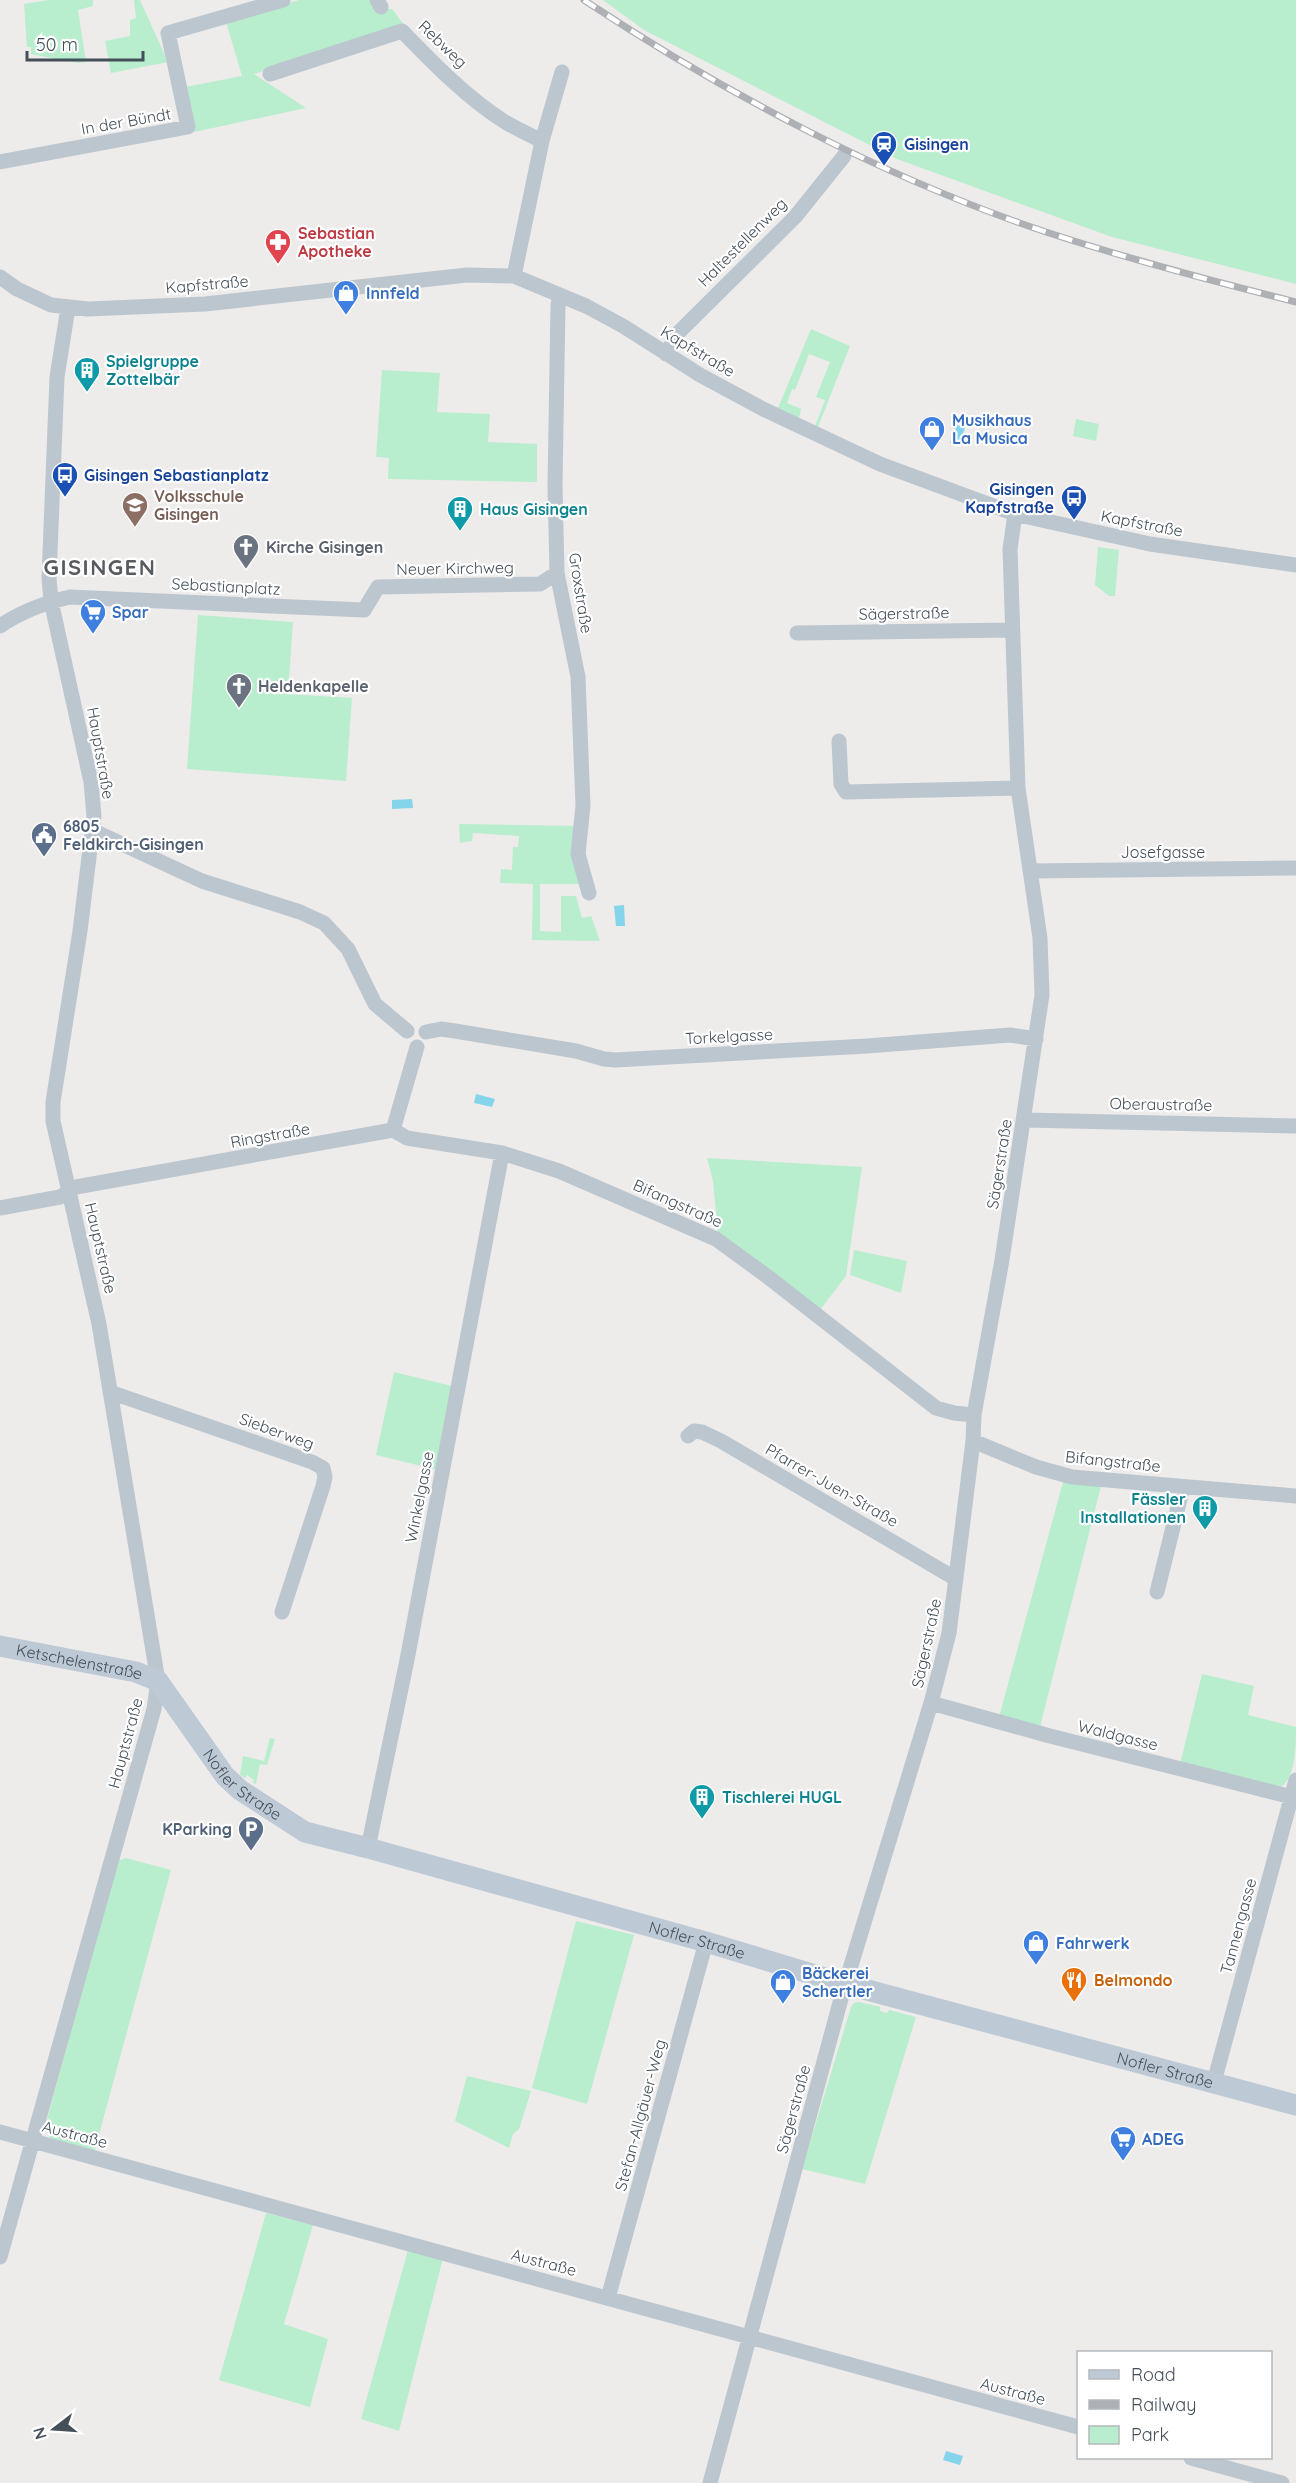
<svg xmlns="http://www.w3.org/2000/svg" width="1296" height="2483" viewBox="0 0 1296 2483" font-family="Quicksand,sans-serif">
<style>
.green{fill:#b8eecd}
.water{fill:#84d5eb}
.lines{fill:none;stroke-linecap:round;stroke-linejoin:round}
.street{stroke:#bcc6ce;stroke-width:15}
.secondary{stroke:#bdc9d5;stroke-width:21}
.rail-casing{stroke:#adb1b6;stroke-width:7}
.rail{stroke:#fff;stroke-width:4.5;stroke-dasharray:14;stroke-linecap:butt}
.labels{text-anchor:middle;stroke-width:4.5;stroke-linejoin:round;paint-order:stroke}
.street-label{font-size:16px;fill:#444f59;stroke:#fff}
.transit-label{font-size:16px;font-weight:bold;fill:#164399;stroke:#fff;text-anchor:start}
.health-label{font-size:16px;font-weight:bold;fill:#be3a42;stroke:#fff;text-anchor:start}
.shop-label{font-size:16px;font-weight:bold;fill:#366cbe;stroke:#fff;text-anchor:start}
.culture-label{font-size:16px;font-weight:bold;fill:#0d838f;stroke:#fff;text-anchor:start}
.education-label{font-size:16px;font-weight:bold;fill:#785e54;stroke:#fff;text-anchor:start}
.worship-label{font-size:16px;font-weight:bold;fill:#5b616d;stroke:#fff;text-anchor:start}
.service-label{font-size:16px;font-weight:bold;fill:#4e5e75;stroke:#fff;text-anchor:start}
.food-label{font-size:16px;font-weight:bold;fill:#c56008;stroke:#fff;text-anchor:start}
.district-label{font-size:22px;font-weight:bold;letter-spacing:1.5px;fill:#585c60;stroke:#fff}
</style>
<rect width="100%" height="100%" fill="#eeebeb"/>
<path class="green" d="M48,0H93V6L78,10L86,62L78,63L31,54V47H27L24,4Z
M134,0H140L168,62L111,73L105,41L130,36V20L136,18Z
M299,0H371L379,9H392L405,26L254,74L306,108L194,132L185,87L242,76L226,22Z
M603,0H1296V284L1112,237L897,159L644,30Z
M811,329L850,346L818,427L815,426L825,400L816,397L830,362L809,354L795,390L792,389L787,403L801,409L799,418L778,408Z
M382,370L440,373L437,412L490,414L488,442L537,444V482L388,479L389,458L376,457Z
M1076,419L1099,424L1096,441L1073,436Z
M1098,547L1119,550L1115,596H1109L1095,585Z
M198,615L293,622L288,694L352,698L346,781L187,769Z
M459,824L576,826L579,884H540V931L561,932V896H576L582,918L591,916L600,941L532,940L533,884L500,883L501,869L512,870L513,847H518L519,836L473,833L472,841L460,843Z
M707,1158L862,1167L846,1276L820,1310L718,1233L713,1181Z
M854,1250L907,1261L901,1293L850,1275Z
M394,1372L456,1387L438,1470L376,1455Z
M1063,1482L1101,1486L1040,1727L999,1717Z
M1202,1674L1254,1686L1248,1715L1296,1727C1296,1745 1296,1779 1280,1787L1180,1764Z
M270,1738L275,1739L267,1765L260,1764L256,1784L253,1783L254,1780L247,1775L245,1778L240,1775L243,1756L264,1761Z
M126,1858L171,1870L94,2153L52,2141L45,2127L117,1861Z
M576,1921L634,1935L587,2104L532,2088Z
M859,2002L880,2007V2011L887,2013L889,2010L916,2017L865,2184L802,2169L851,2007L854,2003Z
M467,2076L531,2091L519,2129L513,2134L509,2148L455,2121Z
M266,2213L313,2225L284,2324L328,2339L310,2407L219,2380Z
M408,2250L443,2258L399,2431L361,2419Z"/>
<path class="water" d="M957,425L965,428L958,446L950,443Z
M412,799L413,808L392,809V800Z
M624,905L625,926H616L614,906Z
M476,1094L495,1099L492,1107L474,1103Z
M946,2451L963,2456L960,2465L943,2460Z"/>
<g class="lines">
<path class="street" d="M377,0L381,7
M270,74L402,31C433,63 467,98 505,122C517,129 530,135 542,141
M0,162L188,127L168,33L283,0
M514,276L542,141L562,72
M0,277L17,289L51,305L88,309L205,304L467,275L514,276L586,306L623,326L700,375L763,409L880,464L1015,514L1150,544L1296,565
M560,295L558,305L555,486L557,573L578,677L583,806L578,854L589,893
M666,354L678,333L795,217L844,156
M0,626C22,611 44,603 70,597L364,610L378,587L540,584L557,573
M797,633L1012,630
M839,741L841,784L846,792L1018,788
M94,831L202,881L300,912L324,923L348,949L375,1004L407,1031
M1030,871L1296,868
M426,1032L441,1029L455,1031L576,1051L604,1059L615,1060L867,1046L1010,1035L1036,1039
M1025,1120L1296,1126
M393,1130L407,1138L502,1153L559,1171L716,1239L768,1277L936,1408L954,1413L974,1415
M393,1130L417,1047
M0,1208L60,1197L76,1187L393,1130
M110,1392L312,1462L323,1468L325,1477L323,1486L282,1612
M688,1436L694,1431L702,1432L721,1441L956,1579
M973,1441L1036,1467L1072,1477L1296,1496
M1157,1592L1183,1487
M931,1703L1050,1736L1296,1798
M368,1848L407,1660L502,1153
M1214,2082L1296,1780
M0,2132L1078,2427
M0,2257L154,1709L158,1681L99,1324L53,1121V1102L80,931L94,816L91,782L51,601L49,578L57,377L68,308
M608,2298L706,1942
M1191,2458L1282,2483
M710,2483L842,1995L931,1703L949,1633L973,1441L974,1415L1002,1260L1042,995L1040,938L1018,788L1010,549L1015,514"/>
<path class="secondary" id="s1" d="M0,1646L136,1672L158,1681L225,1776L240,1790L305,1832L368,1848L706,1942L845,1984L1296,2105"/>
<g class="rail-casing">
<path id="rail" d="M584,0C724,93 887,179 1046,232C1128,259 1212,281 1296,302"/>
</g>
<use href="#rail" class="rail"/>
</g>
<defs>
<g id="station-pin" transform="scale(1.35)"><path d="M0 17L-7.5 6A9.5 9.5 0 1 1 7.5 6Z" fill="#1a4fb4" stroke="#fff"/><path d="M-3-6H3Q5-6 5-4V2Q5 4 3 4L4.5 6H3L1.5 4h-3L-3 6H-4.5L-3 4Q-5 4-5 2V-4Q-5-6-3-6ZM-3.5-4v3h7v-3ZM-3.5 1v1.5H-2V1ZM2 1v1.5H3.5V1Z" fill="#fff"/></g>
<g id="pharmacy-pin" transform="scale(1.35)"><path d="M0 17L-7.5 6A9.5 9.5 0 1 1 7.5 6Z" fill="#e0444e" stroke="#fff"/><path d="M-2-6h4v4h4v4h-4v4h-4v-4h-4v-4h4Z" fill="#fff"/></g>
<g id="shop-pin" transform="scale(1.35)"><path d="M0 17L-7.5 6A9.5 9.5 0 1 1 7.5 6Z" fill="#3f7fe0" stroke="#fff"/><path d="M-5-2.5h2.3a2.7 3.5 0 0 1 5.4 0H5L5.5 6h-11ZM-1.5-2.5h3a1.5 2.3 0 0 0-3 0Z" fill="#fff"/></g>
<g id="building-pin" transform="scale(1.35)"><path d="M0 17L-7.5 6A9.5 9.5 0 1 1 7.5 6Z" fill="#0f9aa8" stroke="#fff"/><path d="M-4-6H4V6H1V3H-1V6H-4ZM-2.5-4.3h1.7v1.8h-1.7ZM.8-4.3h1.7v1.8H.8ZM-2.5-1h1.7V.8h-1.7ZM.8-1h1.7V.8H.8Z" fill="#fff"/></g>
<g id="bus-pin" transform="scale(1.35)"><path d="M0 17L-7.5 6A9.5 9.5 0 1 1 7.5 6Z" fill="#1a4fb4" stroke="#fff"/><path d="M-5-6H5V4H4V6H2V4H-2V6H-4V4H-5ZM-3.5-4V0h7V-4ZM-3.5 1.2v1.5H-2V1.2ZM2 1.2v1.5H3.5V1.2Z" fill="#fff"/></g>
<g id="school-pin" transform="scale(1.35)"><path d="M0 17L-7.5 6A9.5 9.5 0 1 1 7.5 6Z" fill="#8d6e63" stroke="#fff"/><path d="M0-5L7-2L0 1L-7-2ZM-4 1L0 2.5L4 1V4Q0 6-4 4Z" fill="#fff"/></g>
<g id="church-pin" transform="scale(1.35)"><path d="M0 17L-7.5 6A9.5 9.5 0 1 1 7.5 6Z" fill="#6b7280" stroke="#fff"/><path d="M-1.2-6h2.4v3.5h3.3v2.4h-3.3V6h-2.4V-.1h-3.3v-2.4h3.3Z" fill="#fff"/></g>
<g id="supermarket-pin" transform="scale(1.35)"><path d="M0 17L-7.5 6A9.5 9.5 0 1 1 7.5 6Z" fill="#3f7fe0" stroke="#fff"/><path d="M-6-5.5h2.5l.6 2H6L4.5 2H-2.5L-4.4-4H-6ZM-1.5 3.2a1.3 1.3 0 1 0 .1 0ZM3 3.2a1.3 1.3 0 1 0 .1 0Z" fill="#fff"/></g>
<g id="civic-pin" transform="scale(1.35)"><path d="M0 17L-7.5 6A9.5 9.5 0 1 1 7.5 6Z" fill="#5c6f8a" stroke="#fff"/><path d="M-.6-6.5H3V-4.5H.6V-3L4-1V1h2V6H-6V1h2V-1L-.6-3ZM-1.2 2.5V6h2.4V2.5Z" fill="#fff"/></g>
<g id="parking-pin" transform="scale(1.35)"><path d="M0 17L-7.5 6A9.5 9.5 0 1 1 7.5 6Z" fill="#5c6f8a" stroke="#fff"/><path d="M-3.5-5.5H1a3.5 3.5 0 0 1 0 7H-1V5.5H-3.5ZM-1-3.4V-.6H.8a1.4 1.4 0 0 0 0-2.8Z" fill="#fff"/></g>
<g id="restaurant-pin" transform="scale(1.35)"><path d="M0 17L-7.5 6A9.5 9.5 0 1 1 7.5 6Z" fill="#e8710a" stroke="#fff"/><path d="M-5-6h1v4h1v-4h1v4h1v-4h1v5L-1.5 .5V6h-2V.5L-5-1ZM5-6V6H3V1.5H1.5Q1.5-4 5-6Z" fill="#fff"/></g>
</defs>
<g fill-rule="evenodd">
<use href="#station-pin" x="884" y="144"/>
<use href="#pharmacy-pin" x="278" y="242"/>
<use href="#shop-pin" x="346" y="293"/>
<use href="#building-pin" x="87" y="370"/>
<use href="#shop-pin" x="932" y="429"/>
<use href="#bus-pin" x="65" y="475"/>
<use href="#bus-pin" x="1074" y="498"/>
<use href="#school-pin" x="135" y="505"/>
<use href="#building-pin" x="460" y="509"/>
<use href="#church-pin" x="246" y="547"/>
<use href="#supermarket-pin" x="93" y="612"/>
<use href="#church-pin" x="239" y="686"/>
<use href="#civic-pin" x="44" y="835"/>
<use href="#building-pin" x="1205" y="1508"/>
<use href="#building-pin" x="702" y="1797"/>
<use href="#parking-pin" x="251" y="1829"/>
<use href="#shop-pin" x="1036" y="1943"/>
<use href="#restaurant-pin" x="1074" y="1980"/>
<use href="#shop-pin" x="783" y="1982"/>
<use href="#supermarket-pin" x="1123" y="2139"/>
</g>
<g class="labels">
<g class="street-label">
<text transform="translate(443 44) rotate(44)" y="6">Rebweg</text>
<text transform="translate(126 121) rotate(-10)" y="6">In der Bündt</text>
<text transform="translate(742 242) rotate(-45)" y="6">Haltestellenweg</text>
<text transform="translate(207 284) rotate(-5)" y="6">Kapfstraße</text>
<text transform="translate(698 351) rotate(31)" y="6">Kapfstraße</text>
<text transform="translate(1142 523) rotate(11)" y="6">Kapfstraße</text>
<text transform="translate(455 568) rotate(-1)" y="6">Neuer Kirchweg</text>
<text transform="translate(226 586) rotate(3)" y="6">Sebastianplatz</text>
<text transform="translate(581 593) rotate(81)" y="6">Groxstraße</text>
<text transform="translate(904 613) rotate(-1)" y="6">Sägerstraße</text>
<text transform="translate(101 753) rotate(80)" y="6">Hauptstraße</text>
<text x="1163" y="858">Josefgasse</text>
<text transform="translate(729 1036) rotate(-3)" y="6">Torkelgasse</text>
<text transform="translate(1161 1104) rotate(1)" y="6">Oberaustraße</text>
<text transform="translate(270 1135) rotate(-10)" y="6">Ringstraße</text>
<text transform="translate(999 1164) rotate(-81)" y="6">Sägerstraße</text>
<text transform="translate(678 1203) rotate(24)" y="6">Bifangstraße</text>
<text transform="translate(101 1248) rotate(77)" y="6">Hauptstraße</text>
<text transform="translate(277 1431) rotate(20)" y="6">Sieberweg</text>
<text transform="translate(1113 1461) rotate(6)" y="6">Bifangstraße</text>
<text transform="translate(832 1485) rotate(30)" y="6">Pfarrer-Juen-Straße</text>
<text transform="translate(419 1497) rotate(-79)" y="6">Winkelgasse</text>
<text transform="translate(926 1643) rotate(-78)" y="6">Sägerstraße</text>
<text dy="6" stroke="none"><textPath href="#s1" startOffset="81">Ketschelenstraße</textPath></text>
<text transform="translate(1118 1735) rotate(14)" y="6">Waldgasse</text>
<text transform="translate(125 1743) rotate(-75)" y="6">Hauptstraße</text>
<text dy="6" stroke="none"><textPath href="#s1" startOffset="297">Nofler Straße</textPath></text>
<text transform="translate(1238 1926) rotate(-75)" y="6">Tannengasse</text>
<text dy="6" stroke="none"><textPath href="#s1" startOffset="783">Nofler Straße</textPath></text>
<text dy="6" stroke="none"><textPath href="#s1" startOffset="1269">Nofler Straße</textPath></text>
<text transform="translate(793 2109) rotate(-75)" y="6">Sägerstraße</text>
<text transform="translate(640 2115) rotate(-75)" y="6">Stefan-Allgäuer-Weg</text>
<text transform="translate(75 2134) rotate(15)" y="6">Austraße</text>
<text transform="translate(544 2262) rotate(15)" y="6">Austraße</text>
<text transform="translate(1013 2391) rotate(15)" y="6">Austraße</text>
</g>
<g class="transit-label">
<text x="904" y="150">Gisingen</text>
<text x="84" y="481">Gisingen Sebastianplatz</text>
<text x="1054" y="495" text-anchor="end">Gisingen<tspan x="1054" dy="18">Kapfstraße</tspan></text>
</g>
<g class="health-label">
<text x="298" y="239">Sebastian<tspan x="298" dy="18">Apotheke</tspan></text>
</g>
<g class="shop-label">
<text x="366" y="299">Innfeld</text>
<text x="952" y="426">Musikhaus<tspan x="952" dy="18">La Musica</tspan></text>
<text x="112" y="618">Spar</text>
<text x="1056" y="1949">Fahrwerk</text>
<text x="802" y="1979">Bäckerei<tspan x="802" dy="18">Schertler</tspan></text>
<text x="1142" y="2145">ADEG</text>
</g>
<g class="culture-label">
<text x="106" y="367">Spielgruppe<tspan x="106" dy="18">Zottelbär</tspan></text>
<text x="480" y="515">Haus Gisingen</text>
<text x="1186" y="1505" text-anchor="end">Fässler<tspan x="1186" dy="18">Installationen</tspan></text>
<text x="722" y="1803">Tischlerei HUGL</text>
</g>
<g class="education-label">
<text x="154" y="502">Volksschule<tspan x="154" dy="18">Gisingen</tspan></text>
</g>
<g class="worship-label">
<text x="266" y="553">Kirche Gisingen</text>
<text x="258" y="692">Heldenkapelle</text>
</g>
<g class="service-label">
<text x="63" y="832">6805<tspan x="63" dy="18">Feldkirch-Gisingen</tspan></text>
<text x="232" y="1835" text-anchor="end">KParking</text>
</g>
<g class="food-label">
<text x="1094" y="1986">Belmondo</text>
</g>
<g class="district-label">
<text x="100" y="575">GISINGEN</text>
</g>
</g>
<rect x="1077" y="2351" width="195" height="108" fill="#ffffff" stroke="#b4b9bd" stroke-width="1.5"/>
<rect x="1089" y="2370" width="30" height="9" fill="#bdc9d5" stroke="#b4b9bd" stroke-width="1.5"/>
<text x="1131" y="2381" font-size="18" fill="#444f59">Road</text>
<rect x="1089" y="2400" width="30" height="9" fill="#adb1b6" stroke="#b4b9bd" stroke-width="1.5"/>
<text x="1131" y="2411" font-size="18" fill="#444f59">Railway</text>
<rect x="1089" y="2426" width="30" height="18" fill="#b8eecd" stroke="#b4b9bd" stroke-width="1.5"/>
<text x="1131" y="2441" font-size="18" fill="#444f59">Park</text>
<g transform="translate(54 2429) rotate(253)" stroke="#ffffff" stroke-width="4.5" paint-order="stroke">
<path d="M0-4.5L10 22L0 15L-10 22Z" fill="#444f59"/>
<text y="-9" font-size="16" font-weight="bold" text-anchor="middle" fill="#444f59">N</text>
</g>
<path d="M27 51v9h116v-9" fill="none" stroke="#444f59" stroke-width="3"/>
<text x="36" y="51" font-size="18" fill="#444f59" stroke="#ffffff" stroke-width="4.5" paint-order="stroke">50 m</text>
</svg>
